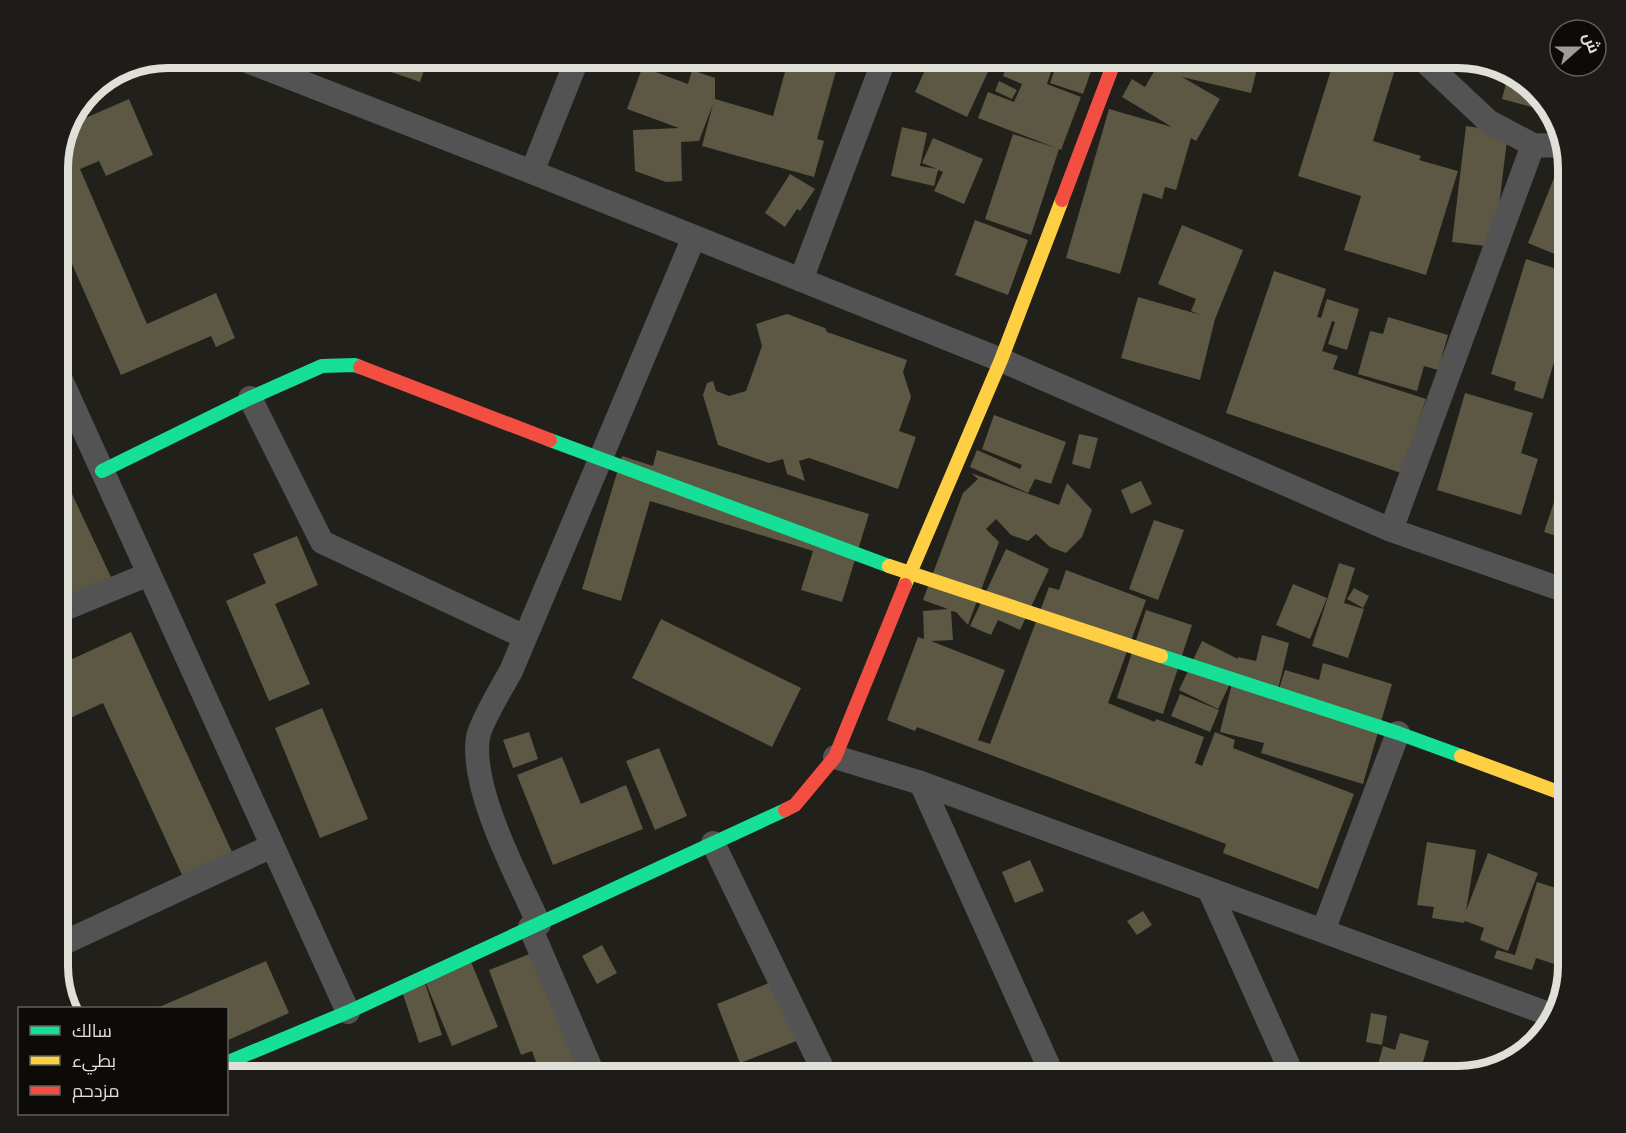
<svg xmlns="http://www.w3.org/2000/svg" width="1626" height="1133" viewBox="0 0 1626 1133" font-family="Raleway,Cairo,sans-serif">
<style>
.building{fill:#5c5843}
.lines{fill:none;stroke-linecap:round;stroke-linejoin:round}
.street{stroke:#535353;stroke-width:24}
.fast{stroke:#16e098;stroke-width:14}
.slow{stroke:#ffcf43;stroke-width:14}
.jam{stroke:#f24e42;stroke-width:14}
.rim{fill:none;stroke:#e0dfd8;stroke-width:8}
</style>
<rect width="100%" height="100%" fill="#21201a"/>
<path class="building" d="M348,57H429L420,82Z
M789,57H840L817,139L824,141L814,177L702,146L713,104L699,141L681,142L682,181L666,182L635,171L633,130L679,128L627,109L641,71H653L688,84L692,70L715,78V99L773,116Z
M931,57H995L967,117L915,92Z
M1010,57H1056L1047,84L1081,97L1061,150L1059,149L1031,235L985,219L1013,134L1056,148L978,118L988,92L1014,102L1022,84L1003,76Z
M1059,57H1096L1083,94L1050,83Z
M1177,57H1260L1251,93L1182,77L1220,99L1196,141L1191,138L1176,190L1165,187L1162,199L1143,193L1120,274L1066,258L1109,109L1172,127L1122,97L1132,79L1145,87L1159,63L1173,71Z
M1335,57H1366L1396,66L1373,141L1421,156L1419,160L1458,171L1426,275L1344,250L1361,196L1298,176Z
M1509,72L1520,76L1554,113L1502,99Z
M999,81L1017,90L1012,99L995,91Z
M129,99L153,155L106,176L99,161L80,169L147,324L216,293L235,338L216,347L211,336L121,375L57,230V160L74,123Z
M1466,126L1508,132L1494,247L1452,242Z
M902,127L927,133L920,166L937,169L922,163L933,138L983,159L964,204L934,191L943,172L938,170L934,186L891,176Z
M1558,168L1569,173V260L1528,243Z
M790,174L815,189L800,211L797,209L785,227L765,213Z
M975,220L1028,240L1008,295L955,275Z
M1182,225L1243,250L1215,319L1200,380L1121,358L1138,297L1201,315L1191,311L1196,299L1158,284Z
M1526,259L1569,273V326L1565,325L1543,399L1514,390L1516,382L1491,374Z
M1274,271L1326,289L1317,317L1321,318L1327,299L1359,309L1347,350L1328,344L1335,322L1332,321L1322,351L1338,356L1333,369L1426,399L1401,473L1226,413Z
M787,314L825,328L827,332L907,360L903,372L911,397L899,431L916,437L898,489L809,458L799,461L805,481L787,474L783,459L769,463L718,445L703,395L707,383L713,381L716,391L729,396L746,391L762,346L756,324Z
M1388,317L1448,335L1438,370L1424,366L1417,391L1358,374L1370,331L1383,334Z
M1567,339H1569V357L1566,356Z
M1465,393L1533,413L1521,453L1538,459L1521,515L1437,490Z
M994,415L1066,442L1051,484L1035,479L1028,493L970,467L977,450L1020,469L1022,465L982,449Z
M1079,434L1098,438L1090,469L1072,464Z
M657,450L869,514L842,602L801,590L813,551L650,501L621,601L582,589L622,456L653,466Z
M57,462L111,577L59,602L57,597Z
M971,473L1059,505L1067,483L1092,510L1082,537L1066,553L1050,547L1036,534L1028,541L1011,535L996,519L986,529L999,542L968,625L956,612L951,611L953,640L931,641L1005,670L978,740L990,744L1049,587L1059,590L1066,570L1146,600L1108,703L1155,722L1156,719L1204,737L1195,763L1202,766L1215,732L1235,740L1233,748L1354,794L1318,889L1223,853L1226,844L917,727L915,731L887,720L918,637L924,639L923,611L948,609L923,600L963,493L978,479Z
M1563,475L1569,477V540L1544,532Z
M1141,481L1152,504L1131,514L1121,490Z
M1154,520L1184,530L1158,600L1129,589Z
M297,536L318,585L275,604L310,684L269,701L226,601L266,583L253,554Z
M1006,549L1049,569L1020,630L998,620L991,635L970,626Z
M1339,563L1355,568L1344,603L1364,609L1348,658L1312,646Z
M1293,584L1327,598L1310,639L1276,625Z
M1354,588L1369,596L1363,608L1347,599Z
M1146,610L1192,625L1163,714L1117,698Z
M661,619L801,688L772,747L632,678Z
M131,632L233,854L183,877L103,703L57,724V666Z
M1262,635L1289,643L1275,702L1285,670L1319,680L1323,663L1392,684L1363,784L1261,753L1264,743L1220,732L1234,675L1218,709L1179,690L1202,641L1238,659V657L1256,661Z
M1180,694L1219,710L1210,732L1171,716Z
M322,708L368,819L320,838L275,728Z
M529,732L538,759L513,768L503,740Z
M659,748L687,816L655,830L626,761Z
M562,757L581,804L626,785L643,829L553,865L517,775Z
M1427,842L1476,850L1466,911L1488,853L1538,873L1508,951L1480,940L1484,928L1465,921L1464,923L1432,918L1434,907L1417,905Z
M1030,860L1044,891L1015,903L1002,872Z
M1537,882L1569,892V936L1560,966L1536,958L1532,970L1494,958L1497,950L1515,955Z
M1143,911L1152,925L1137,935L1127,921Z
M602,945L617,973L597,984L582,956Z
M532,953L591,1076H541L532,1051L521,1055L489,970Z
M469,957L498,1027L452,1046L423,976Z
M266,961L289,1013L226,1041V1008H157Z
M423,977L442,1035L419,1043L400,985Z
M776,980L799,1040L740,1063L717,1004Z
M1371,1013L1387,1016L1382,1045L1366,1042Z
M1400,1033L1429,1041L1419,1076H1375L1383,1046L1395,1050Z
M1437,1062L1472,1073L1459,1076H1433Z
M694,1069L697,1076H678Z"/>
<g class="lines">
<path class="street" d="M237,57L532,172L1001,360L1391,530L1569,592
M1420,57L1488,121L1533,145L1563,146
M532,172L578,57
M801,280L885,57
M57,371L348,1012
M250,398L322,542L525,637
M1391,530L1533,145
M57,612L149,574
M835,757L921,783L1554,1016
M921,783L1053,1076
M713,843L826,1076
M1209,889L1293,1076
M539,924C517,876 470,789 478,737C480,724 503,685 511,671L694,237
M530,927L594,1076
M1323,931L1398,733
M57,946L272,846"/>
<path class="fast" d="M550,440L889,566
M102,471L250,398L322,366L355,365L360,367
M1161,656L1398,733L1461,756
M226,1063L348,1012L785,810"/>
<path class="slow" d="M889,566L1161,656
M905,585L1001,360L1062,200
M1461,756L1569,796"/>
<path class="jam" d="M1062,200L1115,60
M360,367L550,440
M785,810L795,805L835,757L905,585"/>
</g>
<path d="M0 0H1626V1133H0ZM168 68H1458A100 100 0 0 1 1558 168V966A100 100 0 0 1 1458 1066H168A100 100 0 0 1 68 966V168A100 100 0 0 1 168 68Z" fill="#1d1c18" fill-rule="evenodd"/>
<path class="rim" d="M168 68H1458A100 100 0 0 1 1558 168V966A100 100 0 0 1 1458 1066H168A100 100 0 0 1 68 966V168A100 100 0 0 1 168 68Z"/>
<rect x="18" y="1007" width="210" height="108" fill="#0c0b07" stroke="#61605b" stroke-width="1.5"/>
<rect x="30" y="1026" width="30" height="9" fill="#16e098" stroke="#61605b" stroke-width="1.5"/>
<text x="72" y="1037" font-size="18" fill="#e0dfd8">سالك</text>
<rect x="30" y="1056" width="30" height="9" fill="#ffcf43" stroke="#61605b" stroke-width="1.5"/>
<text x="72" y="1067" font-size="18" fill="#e0dfd8">بطيء</text>
<rect x="30" y="1086" width="30" height="9" fill="#f24e42" stroke="#61605b" stroke-width="1.5"/>
<text x="72" y="1097" font-size="18" fill="#e0dfd8">مزدحم</text>
<g transform="translate(1578 48) rotate(69)"><circle r="28" fill="#0c0b07" stroke="#61605b" stroke-width="1.5"/>
<path d="M0-4.5L10 22L0 15L-10 22Z" fill="#9d9c96"/>
<text y="-9" font-size="16" font-weight="bold" text-anchor="middle" fill="#e0dfd8">ش</text>
</g>
</svg>
